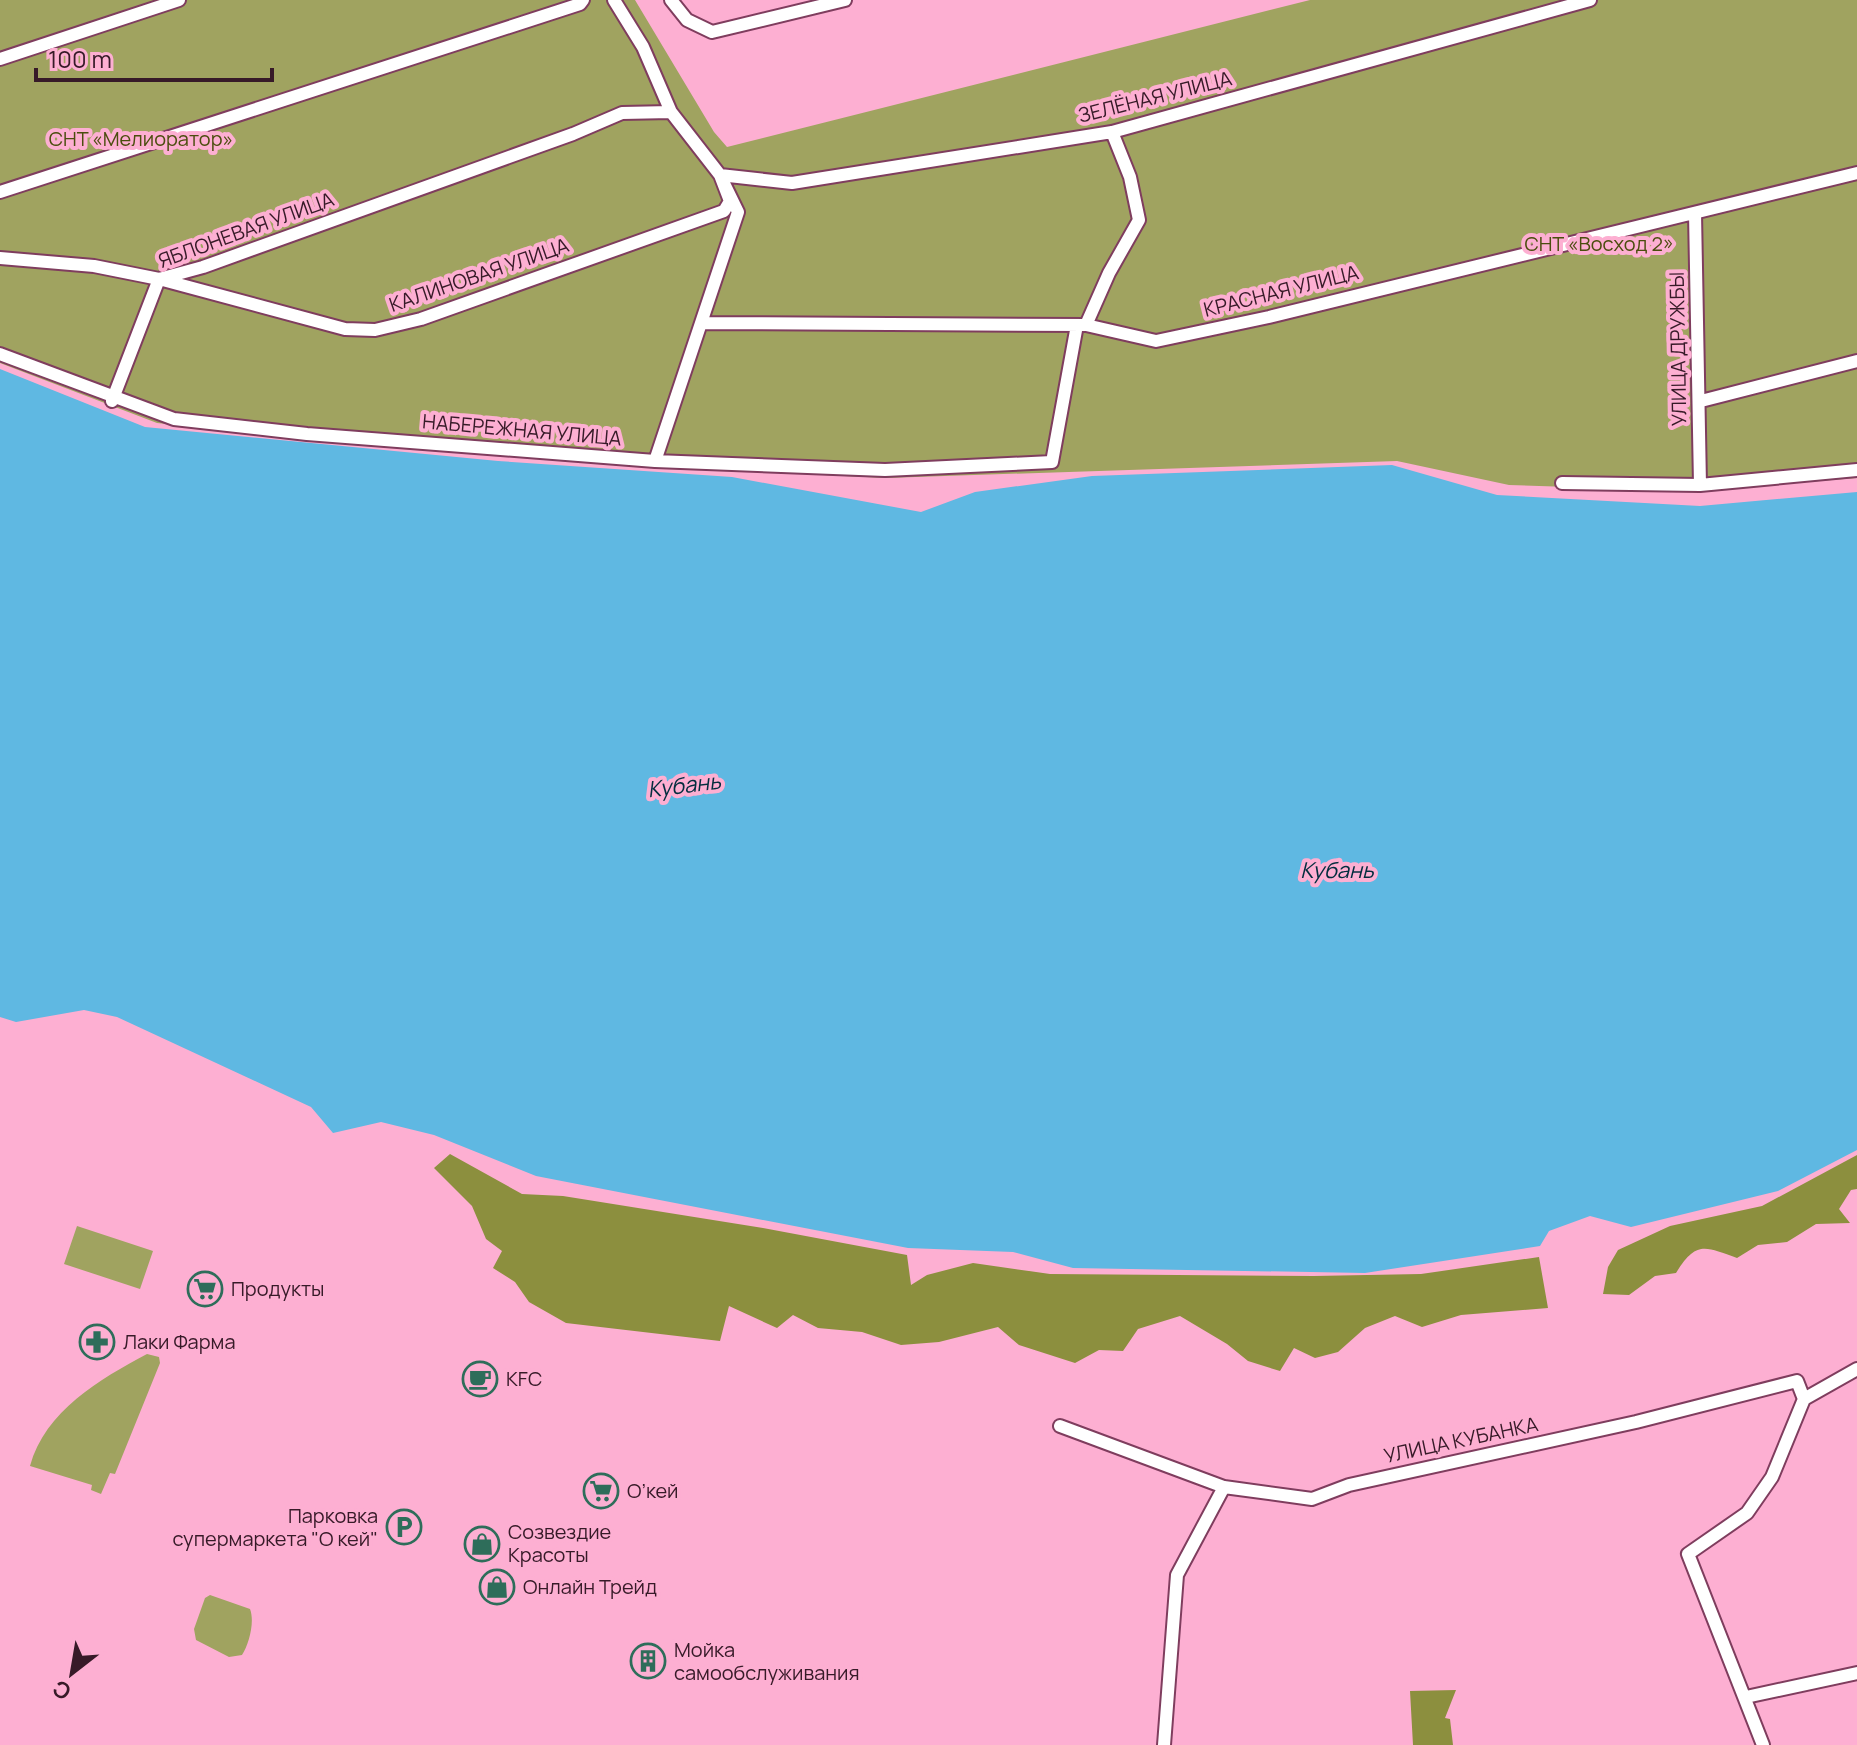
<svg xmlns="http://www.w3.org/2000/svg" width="1857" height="1745" viewBox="0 0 1857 1745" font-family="Manrope,sans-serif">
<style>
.green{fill:#a0a360}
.forest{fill:#8c8f3e}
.water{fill:#5fb8e2}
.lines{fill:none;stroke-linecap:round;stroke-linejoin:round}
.street-casing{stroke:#7f3d5e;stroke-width:16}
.street{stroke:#fff;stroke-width:12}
.labels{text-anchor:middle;stroke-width:8;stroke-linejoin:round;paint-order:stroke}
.street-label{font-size:20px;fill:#371a28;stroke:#fdafd2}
.park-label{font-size:20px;fill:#4b4d0e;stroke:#fdafd2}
.poi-label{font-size:20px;fill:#371a28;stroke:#fdafd2;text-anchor:start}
.water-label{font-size:22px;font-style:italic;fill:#032d3e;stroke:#fdafd2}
</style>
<rect width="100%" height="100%" fill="#fdafd2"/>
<path class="green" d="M0,0H635L714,132L727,147L1310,0H1857V478L1693,491L1509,485L1397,461L886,478L638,466L412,449L157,423L0,363Z
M77,1226L153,1251L140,1289L64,1264Z
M147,1354L159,1357L160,1363L115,1474L110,1473L101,1494L91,1490L92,1485L30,1466C45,1411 100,1379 147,1354Z
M210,1595L250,1609C255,1622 249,1644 242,1655L229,1657L196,1640L194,1629L205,1598Z"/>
<path class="forest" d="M450,1154L522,1194L563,1196L763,1228L907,1255L911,1285L927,1275L973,1263L1050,1274L1314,1276L1421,1274L1539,1257L1548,1308L1461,1315L1422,1327L1395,1316L1365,1328L1338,1352L1315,1358L1294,1348L1280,1371L1248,1361L1227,1344L1180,1316L1138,1329L1123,1351L1099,1350L1075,1363L1019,1345L998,1327L939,1342L901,1345L862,1332L818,1328L793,1315L777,1328L729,1306L720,1341L566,1323L529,1302L515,1282L493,1268L502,1251L486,1239L472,1206L434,1168Z
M1857,1155V1189L1851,1190L1839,1209L1850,1223L1816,1224L1787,1242L1758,1245L1737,1258C1704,1246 1696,1241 1676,1273L1655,1276L1629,1295L1603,1294L1608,1267L1618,1250L1670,1226L1762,1206Z
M1456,1690L1445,1718L1450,1719L1453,1745H1413L1410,1691Z"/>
<path class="water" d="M0,369L145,427L498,461L732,477L921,512L975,492L1092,476L1392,465L1497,495L1700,506L1857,492V1150L1778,1191L1631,1227L1590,1216L1549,1231L1540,1246L1365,1273L1073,1268L1013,1252L908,1248L536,1176L434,1135L381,1122L333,1133L311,1107L117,1017L84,1010L16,1022L0,1017Z"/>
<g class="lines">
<g class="street-casing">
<path id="street" d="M614,0L643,47L671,112L720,175L738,212L655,461
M671,0L687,20L712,32L845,0
M0,59L179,0
M720,175L792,183L1112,132L1590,0
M0,192L580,4L583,0
M1695,213L1700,485
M0,258L94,266L159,279L345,329L375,330L421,319L724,211L730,201L720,175
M703,323L1086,325L1156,341L1269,317L1857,173
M1086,325L1109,273L1139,220L1130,177L1112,132
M0,354L174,419L307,434L655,461L885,470L1052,462L1077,325
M112,401L159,279L203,267L573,134L622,113L671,112
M1701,401L1857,361
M1562,483L1700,485L1857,470
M1060,1426L1224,1487L1312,1499L1349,1485L1636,1422L1797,1381L1804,1399L1857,1369
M1746,1697L1857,1673
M1164,1745L1177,1575L1224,1487
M1763,1745L1688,1554L1747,1513L1772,1477L1804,1399"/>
</g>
<use href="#street" class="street"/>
</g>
<defs>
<g id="supermarket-ring" transform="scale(1.8)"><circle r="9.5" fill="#fdafd2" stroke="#2e6d5a" stroke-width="1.5"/><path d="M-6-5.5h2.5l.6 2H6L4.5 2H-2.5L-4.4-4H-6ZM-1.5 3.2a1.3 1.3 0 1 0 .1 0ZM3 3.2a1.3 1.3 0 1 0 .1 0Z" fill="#2e6d5a"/></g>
<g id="pharmacy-ring" transform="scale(1.8)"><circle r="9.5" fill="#fdafd2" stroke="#2e6d5a" stroke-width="1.5"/><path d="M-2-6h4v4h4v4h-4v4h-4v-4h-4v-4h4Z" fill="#2e6d5a"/></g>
<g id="cafe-ring" transform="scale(1.8)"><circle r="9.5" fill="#fdafd2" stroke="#2e6d5a" stroke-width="1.5"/><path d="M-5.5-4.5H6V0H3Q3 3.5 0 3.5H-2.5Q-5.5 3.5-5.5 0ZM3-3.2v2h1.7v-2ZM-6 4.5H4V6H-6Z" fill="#2e6d5a"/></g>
<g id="parking-ring" transform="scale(1.8)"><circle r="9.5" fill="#fdafd2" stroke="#2e6d5a" stroke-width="1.5"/><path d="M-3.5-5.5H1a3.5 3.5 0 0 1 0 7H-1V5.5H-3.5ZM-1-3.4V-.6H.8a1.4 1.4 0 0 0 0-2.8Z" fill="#2e6d5a"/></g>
<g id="shop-ring" transform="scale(1.8)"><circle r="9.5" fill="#fdafd2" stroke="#2e6d5a" stroke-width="1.5"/><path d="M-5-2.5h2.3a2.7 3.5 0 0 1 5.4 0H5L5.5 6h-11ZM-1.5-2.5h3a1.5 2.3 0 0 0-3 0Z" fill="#2e6d5a"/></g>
<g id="building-ring" transform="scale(1.8)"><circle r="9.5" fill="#fdafd2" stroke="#2e6d5a" stroke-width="1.5"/><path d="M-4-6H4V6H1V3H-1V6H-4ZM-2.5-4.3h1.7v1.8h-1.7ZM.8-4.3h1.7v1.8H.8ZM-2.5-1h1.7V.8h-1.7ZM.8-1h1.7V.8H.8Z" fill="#2e6d5a"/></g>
</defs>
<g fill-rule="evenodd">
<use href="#supermarket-ring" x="205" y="1289"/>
<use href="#pharmacy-ring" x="97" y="1342"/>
<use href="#cafe-ring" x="480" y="1379"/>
<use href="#supermarket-ring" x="601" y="1491"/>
<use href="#parking-ring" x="404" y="1527"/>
<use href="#shop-ring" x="482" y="1544"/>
<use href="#shop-ring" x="497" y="1587"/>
<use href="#building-ring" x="648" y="1661"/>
</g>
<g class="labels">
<g class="street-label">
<text transform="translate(1155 97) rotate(-14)" y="7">ЗЕЛЁНАЯ УЛИЦА</text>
<text transform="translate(246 230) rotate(-20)" y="7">ЯБЛОНЕВАЯ УЛИЦА</text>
<text transform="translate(479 275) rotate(-19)" y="7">КАЛИНОВАЯ УЛИЦА</text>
<text transform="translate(1281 291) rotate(-14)" y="7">КРАСНАЯ УЛИЦА</text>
<text transform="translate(1678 349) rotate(-91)" y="7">УЛИЦА ДРУЖБЫ</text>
<text transform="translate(522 430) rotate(5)" y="7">НАБЕРЕЖНАЯ УЛИЦА</text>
<text transform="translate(1461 1440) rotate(-12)" y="7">УЛИЦА КУБАНКА</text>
</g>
<g class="park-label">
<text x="141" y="146">СНТ «Мелиоратор»</text>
<text x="1599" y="251">СНТ «Восход 2»</text>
</g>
<g class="poi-label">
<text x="231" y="1296">Продукты</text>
<text x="123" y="1349">Лаки Фарма</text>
<text x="506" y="1386">KFC</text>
<text x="627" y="1498">О’кей</text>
<text x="378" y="1523" text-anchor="end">Парковка<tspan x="378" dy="23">супермаркета "О кей"</tspan></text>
<text x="508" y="1539">Созвездие<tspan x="508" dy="23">Красоты</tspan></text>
<text x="523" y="1594">Онлайн Трейд</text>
<text x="674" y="1657">Мойка<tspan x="674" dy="23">самообслуживания</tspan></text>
</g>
<g class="water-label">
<text transform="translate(684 785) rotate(-7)" y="8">Кубань</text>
<text x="1337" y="878">Кубань</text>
</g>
</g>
<g transform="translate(72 1673) rotate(211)" stroke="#fdafd2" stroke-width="6" paint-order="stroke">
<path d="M0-6L14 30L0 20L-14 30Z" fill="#371a28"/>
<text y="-12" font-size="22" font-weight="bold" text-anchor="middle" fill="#371a28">С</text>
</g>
<path d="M36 68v12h236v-12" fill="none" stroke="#371a28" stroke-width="4"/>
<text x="48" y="68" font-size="24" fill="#371a28" stroke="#fdafd2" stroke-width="6" paint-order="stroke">100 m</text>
</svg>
